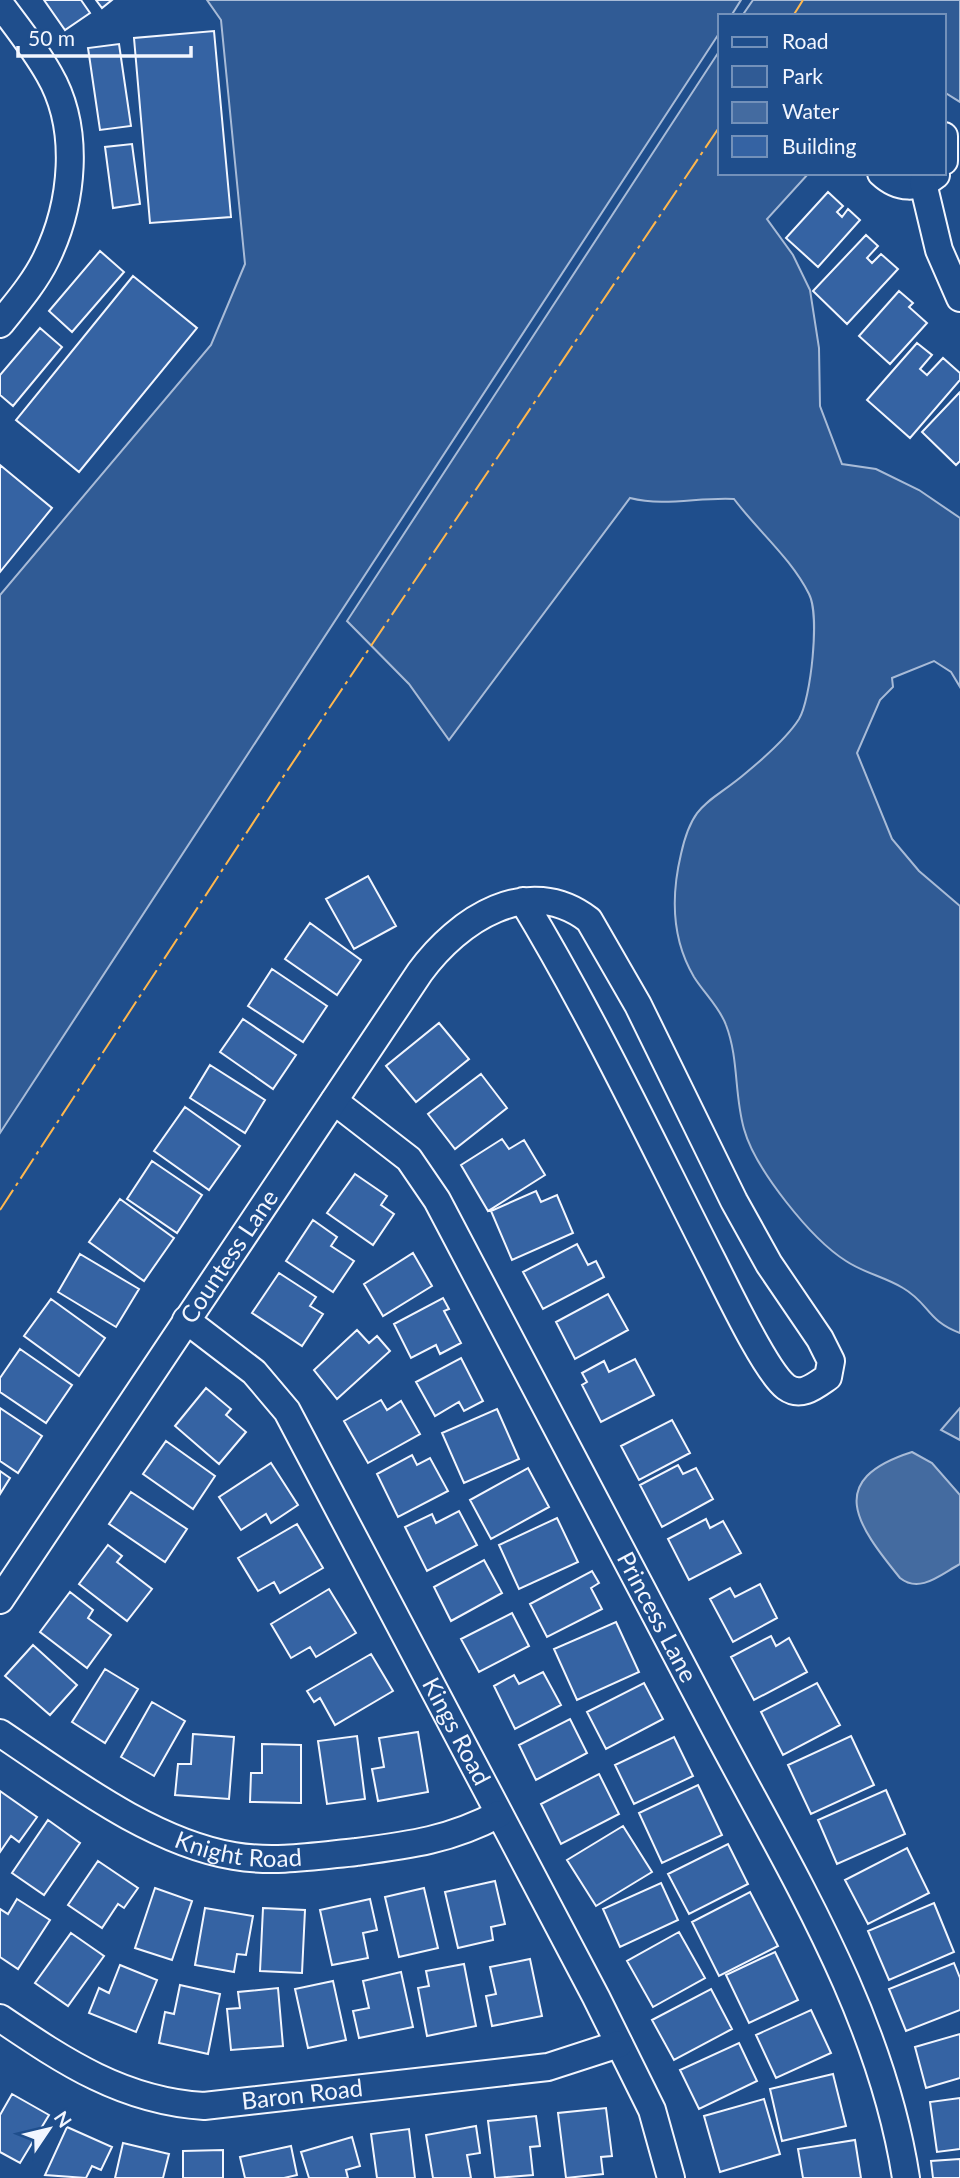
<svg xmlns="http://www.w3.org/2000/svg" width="960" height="2178" viewBox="0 0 960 2178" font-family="Lato,sans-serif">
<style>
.green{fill:#305b95;stroke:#a8bbd7;stroke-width:2}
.water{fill:#446ba0;stroke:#a8bbd7;stroke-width:2}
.building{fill:#3563a3;stroke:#f2f6ff;stroke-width:2}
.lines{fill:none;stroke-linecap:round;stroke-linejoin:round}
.minor-casing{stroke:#f2f6ff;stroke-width:30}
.minor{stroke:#1f4e8c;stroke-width:26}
.power{stroke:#ffb74d;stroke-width:2;stroke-dasharray:24 5 3.5 5;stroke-linecap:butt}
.labels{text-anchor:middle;stroke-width:5;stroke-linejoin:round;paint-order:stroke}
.street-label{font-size:24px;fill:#f2f6ff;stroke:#1f4e8c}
</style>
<rect width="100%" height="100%" fill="#1f4e8c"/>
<path class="green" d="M207,0H741L731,16H720V32L0,1133V595L211,345L245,264L221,20Z
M753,0H960V102L944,92V16H742Z
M720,50V173H809L767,219L793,255L810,290L819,348L820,406L842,464L876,469L919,490L960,518V687L951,672L934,661L892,678L893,687L880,700L857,753L892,839L919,871L960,906V1333C927,1321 929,1303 903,1288C885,1277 864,1273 846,1261C811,1239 755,1169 744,1129C734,1094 739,1059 726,1025C720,1008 704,993 694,977C672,940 671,896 681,854C693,800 710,804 747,772C765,757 787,738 799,719C811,699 820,615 809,594C791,558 758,531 734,499C698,497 665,507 630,498L449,740L409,684L347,621Z
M960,1408V1440L941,1430Z"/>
<path class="water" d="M912,1452L932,1463L960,1495V1564C941,1574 920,1594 900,1578C857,1525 824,1480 912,1452Z"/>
<path class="building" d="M44,0H81L90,13L65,30Z
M96,0H112L102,8Z
M214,31L231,217L150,223L134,38Z
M119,44L131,126L100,130L88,48Z
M132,144L140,204L113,208L105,147Z
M828,192L843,206L837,212L842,217L848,209L860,220L818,267L786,238Z
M866,235L878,246L867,258L872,263L881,254L898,269L847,324L813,291Z
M100,251L124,272L72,332L49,311Z
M133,276L197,328L79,472L16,420Z
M899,291L913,303L909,307L927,323L890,364L859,336Z
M40,328L62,347L13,406L0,395V375Z
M917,343L932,355L920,369L927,375L943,358L960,373V380L910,438L867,400Z
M960,392V461L956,465L922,432Z
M0,465L52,508L0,572Z
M368,876L396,926L354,949L326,899Z
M310,923L361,960L337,995L285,959Z
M272,969L327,1006L303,1042L248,1006Z
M243,1019L296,1055L273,1089L220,1052Z
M439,1023L469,1059L416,1102L386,1066Z
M210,1065L265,1100L245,1133L190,1098Z
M481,1074L507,1108L455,1149L428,1114Z
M185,1107L240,1146L209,1190L154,1151Z
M502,1139L509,1149L524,1140L545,1175L488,1211L461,1165Z
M152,1161L202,1195L177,1233L127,1199Z
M355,1174L387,1196L381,1205L394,1214L373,1245L327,1213Z
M536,1191L541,1202L557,1195L573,1233L512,1260L491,1211Z
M120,1199L174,1238L144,1281L89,1242Z
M313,1220L337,1237L331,1246L354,1261L333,1292L286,1261Z
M577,1244L588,1265L596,1261L604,1277L543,1309L523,1272Z
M413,1253L432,1286L383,1316L364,1284Z
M80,1254L139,1289L116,1327L58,1292Z
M279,1273L316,1297L310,1306L323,1314L302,1346L252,1313Z
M608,1294L628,1330L575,1359L556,1322Z
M443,1298L449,1309L444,1311L461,1343L440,1354L436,1345L411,1358L394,1324Z
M51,1299L105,1338L79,1376L24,1336Z
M357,1330L369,1343L377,1336L390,1351L337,1399L314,1370Z
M20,1349L72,1385L46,1423L0,1392V1378Z
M461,1358L483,1401L464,1411L459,1402L435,1416L416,1382Z
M635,1359L654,1395L601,1422L582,1385L587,1382L582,1373L604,1361L609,1372Z
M206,1388L231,1409L226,1415L246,1432L219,1464L175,1426Z
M381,1400L387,1410L401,1401L420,1434L368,1463L344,1421Z
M0,1408L42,1436L18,1473L0,1461Z
M497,1409L519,1459L464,1483L442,1433Z
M672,1420L690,1453L639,1480L621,1446Z
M166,1441L215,1476L193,1509L143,1474Z
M412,1455L417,1465L430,1458L448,1491L398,1517L377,1474Z
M271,1463L298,1505L271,1523L266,1514L241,1530L219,1497Z
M678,1465L683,1474L696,1468L713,1499L662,1527L640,1485Z
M528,1468L549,1507L491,1539L470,1500Z
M0,1471L10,1478L0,1494Z
M131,1492L187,1529L165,1562L109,1524Z
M459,1511L477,1545L427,1571L405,1527L432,1514L436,1523Z
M557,1518L578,1562L519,1589L499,1545Z
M706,1519L710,1528L723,1521L741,1553L689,1580L668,1539Z
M297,1524L323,1568L280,1593L274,1582L258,1591L238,1558Z
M108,1545L122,1556L117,1562L152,1589L127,1621L79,1584Z
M484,1560L502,1593L451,1621L434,1587Z
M592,1571L599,1583L591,1588L602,1609L547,1637L530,1604Z
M760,1584L777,1618L733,1642L710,1599L730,1588L735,1597Z
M329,1589L356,1633L316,1657L310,1647L291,1658L271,1624Z
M70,1592L93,1610L88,1618L111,1635L87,1668L40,1632Z
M512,1613L529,1646L479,1672L461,1639Z
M616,1622L639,1672L577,1700L554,1649Z
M771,1636L776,1646L789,1638L807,1672L754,1700L731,1657Z
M33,1645L77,1685L50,1715L5,1676Z
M371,1654L393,1691L335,1725L320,1698L314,1702L307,1691Z
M105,1669L138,1689L105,1743L72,1722Z
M543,1672L561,1705L515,1729L494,1686L514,1675L519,1684Z
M644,1683L663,1719L606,1749L587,1712Z
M817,1683L840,1725L783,1755L761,1712Z
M152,1702L185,1721L154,1776L121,1757Z
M570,1719L587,1753L536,1780L519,1745Z
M418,1732L428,1792L378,1801L372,1769L384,1767L379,1738Z
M193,1734L234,1737L229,1799L175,1795L178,1764H191Z
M357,1736L365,1799L327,1804L318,1741Z
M851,1736L874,1785L811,1814L788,1765Z
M674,1737L693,1776L634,1804L615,1765Z
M262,1744L301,1745V1803L250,1802L251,1773H262Z
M599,1774L619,1814L561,1844L541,1804Z
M698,1785L722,1835L662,1863L639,1813Z
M886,1790L905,1834L837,1864L818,1820Z
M0,1791L37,1817L19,1842L11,1836L0,1852Z
M48,1820L80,1843L44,1895L12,1873Z
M623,1826L652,1872L596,1906L567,1860Z
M728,1844L748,1884L689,1914L668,1874Z
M907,1848L929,1893L868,1924L845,1880Z
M98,1861L138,1888L124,1908L118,1904L102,1928L68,1905Z
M495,1881L505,1924L491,1927L493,1940L458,1948L445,1892Z
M661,1883L678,1920L620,1947L603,1909Z
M155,1888L192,1901L172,1960L135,1948Z
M424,1888L438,1948L399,1957L385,1897Z
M750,1892L778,1946L719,1976L692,1922Z
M17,1899L50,1920L18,1969L0,1957V1909L8,1914Z
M370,1899L377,1930L363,1933L368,1958L332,1965L320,1910Z
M934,1903L954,1952L889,1980L868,1931Z
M205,1908L253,1916L246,1955L237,1954L234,1972L195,1965Z
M263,1908L305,1910L302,1973L260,1971Z
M679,1932L705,1978L653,2007L627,1961Z
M71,1933L104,1956L68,2006L35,1983Z
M775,1952L798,2000L749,2023L726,1975Z
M530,1959L542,2016L492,2026L486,1996L496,1994L490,1967Z
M954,1963L960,1978V2010L906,2031L889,1989Z
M464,1964L476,2026L427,2036L418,1988L429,1986L426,1971Z
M120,1965L157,1980L136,2032L89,2013L99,1988L109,1993Z
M401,1972L413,2027L359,2038L353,2011L369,2008L363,1981Z
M333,1981L346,2040L308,2048L295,1989Z
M180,1985L220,1994L208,2054L159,2043L165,2012L174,2014Z
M278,1988L283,2046L231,2050L227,2009L240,2008L238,1992Z
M711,1989L732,2029L674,2060L652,2020Z
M811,2010L831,2053L776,2078L756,2035Z
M960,2034V2078L926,2088L915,2047Z
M739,2043L757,2081L699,2109L680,2070Z
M833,2074L846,2126L782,2141L770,2089Z
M12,2094L49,2115L20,2163L0,2152V2115Z
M960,2098V2149L937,2152L930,2102Z
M764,2099L780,2154L720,2172L704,2116Z
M606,2108L612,2156L601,2157L603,2174L566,2178L558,2113Z
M536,2116L540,2146L530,2147L533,2175L495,2178L488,2121Z
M476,2126L480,2153L467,2155L471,2178H433L426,2135Z
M67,2127L112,2147L101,2170L92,2166L86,2178L45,2175Z
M409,2129L415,2178H377L371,2134Z
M352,2137L360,2166L346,2170L348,2178H309L301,2152Z
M855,2140L861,2178H803L798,2149Z
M123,2143L169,2154L163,2178H115Z
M291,2146L297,2175L284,2178H245L240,2157Z
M223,2150V2178H183V2151Z
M960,2159V2178H933L931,2161Z"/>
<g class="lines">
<g class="minor-casing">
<g id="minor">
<path d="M0,4C17,27 35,49 49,74C81,129 73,204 46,259C35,282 16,304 0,324"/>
<path d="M944,136V161"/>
<path d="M881,173C898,189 918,190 936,175"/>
<path d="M923,183L939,250L960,298"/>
<path id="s1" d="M334,1101L409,1159L437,1200C530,1376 622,1552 715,1728C791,1872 881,2015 906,2178"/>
<path id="s2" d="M186,1320L254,1372L287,1411L596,1997L652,2110L671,2178"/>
<path id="s3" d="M0,1600L420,972C458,920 528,873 589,920L638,1005L734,1201L769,1264L820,1339L831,1361L828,1377C815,1386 801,1398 786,1387C765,1371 725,1285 711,1258C650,1138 593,1017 523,901"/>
<path id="s4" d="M0,1733C69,1779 151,1842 234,1856C274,1863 316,1856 356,1852C410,1845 450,1840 499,1814"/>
<path id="s5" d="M0,2018C65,2062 123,2101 204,2106L548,2067L619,2044"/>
</g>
</g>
<use href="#minor" class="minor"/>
<path class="power" d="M793,16L803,0
M0,1210L285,774L720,126"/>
</g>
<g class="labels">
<g class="street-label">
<text dy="8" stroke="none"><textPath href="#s3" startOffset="413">Countess Lane</textPath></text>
<text dy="8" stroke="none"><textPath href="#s1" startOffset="616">Princess Lane</textPath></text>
<text dy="8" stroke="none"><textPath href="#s2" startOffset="499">Kings Road</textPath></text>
<text dy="8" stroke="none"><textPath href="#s4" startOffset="270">Knight Road</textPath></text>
<text dy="8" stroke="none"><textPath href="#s5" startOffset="324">Baron Road</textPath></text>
</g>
</g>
<rect x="718" y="14" width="228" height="161" fill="#1f4e8c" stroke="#7391ba" stroke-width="2"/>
<rect x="732" y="37" width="35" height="10" fill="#1f4e8c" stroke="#7391ba" stroke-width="2"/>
<text x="782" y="49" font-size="21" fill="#f2f6ff">Road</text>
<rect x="732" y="66" width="35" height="21" fill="#305b95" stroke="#7391ba" stroke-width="2"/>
<text x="782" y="84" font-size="21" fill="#f2f6ff">Park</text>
<rect x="732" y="102" width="35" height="21" fill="#446ba0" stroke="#7391ba" stroke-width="2"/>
<text x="782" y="119" font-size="21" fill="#f2f6ff">Water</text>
<rect x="732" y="136" width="35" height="21" fill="#3563a3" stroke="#7391ba" stroke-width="2"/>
<text x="782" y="154" font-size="21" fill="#f2f6ff">Building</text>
<g transform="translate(49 2129) rotate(55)" stroke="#1f4e8c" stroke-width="5" paint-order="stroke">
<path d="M0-5L12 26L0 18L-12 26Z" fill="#f2f6ff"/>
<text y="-10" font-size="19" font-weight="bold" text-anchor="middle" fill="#f2f6ff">N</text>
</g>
<path d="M18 46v10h173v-10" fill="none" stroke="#f2f6ff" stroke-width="3.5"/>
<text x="28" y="46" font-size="21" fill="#f2f6ff" stroke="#1f4e8c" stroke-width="5" paint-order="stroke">50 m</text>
</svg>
